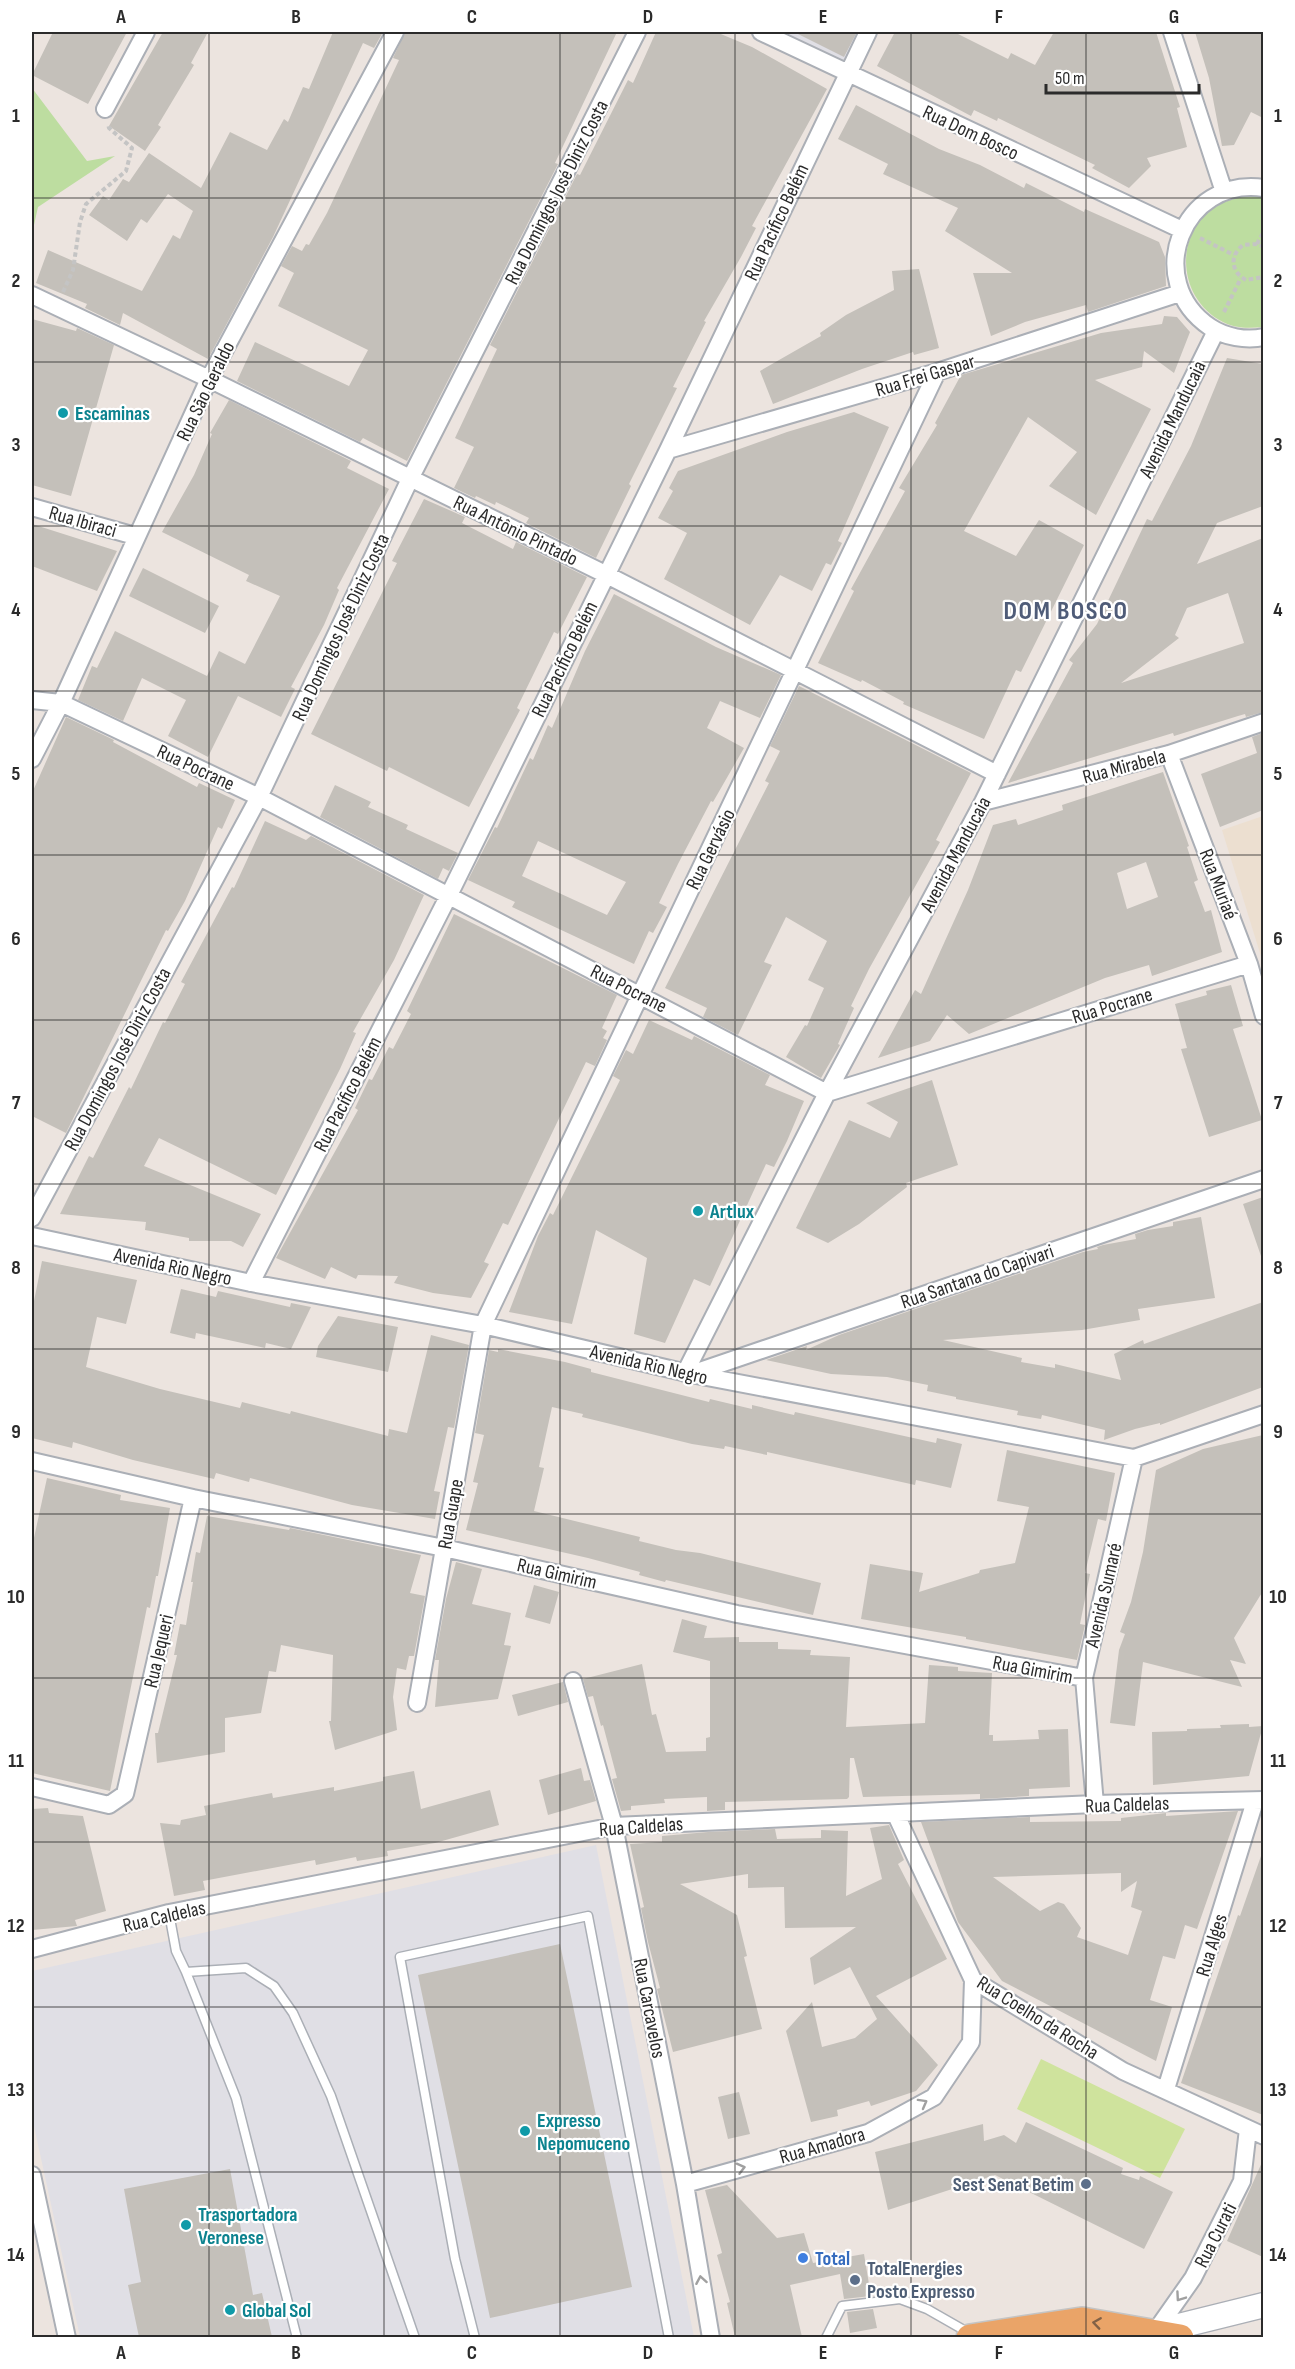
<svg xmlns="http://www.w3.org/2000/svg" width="1295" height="2369" viewBox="0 0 1295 2369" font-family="'Sofia Sans Condensed',sans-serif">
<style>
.industrial{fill:#e0dfe5}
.education{fill:#ecdfd0}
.green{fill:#bddda0}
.pitch{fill:#cfe39d}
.building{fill:#c4c0ba;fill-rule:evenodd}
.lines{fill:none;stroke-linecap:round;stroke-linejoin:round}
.service-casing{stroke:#abafb6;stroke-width:11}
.minor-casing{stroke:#abafb6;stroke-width:20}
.secondary-casing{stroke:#abafb6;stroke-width:27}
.trunk-casing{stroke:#c4c4c4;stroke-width:30}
.path{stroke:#c4c4c4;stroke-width:4;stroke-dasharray:4.5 3;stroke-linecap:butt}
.service{stroke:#fff;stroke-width:8}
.minor{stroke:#fff;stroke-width:16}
.secondary{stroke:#fff;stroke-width:24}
.trunk{stroke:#eaa468;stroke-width:27}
.oneway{stroke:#a0a0a0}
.oneway2{stroke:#816146}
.grid{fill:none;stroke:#2b2b2b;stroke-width:1.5;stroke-opacity:0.55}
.culture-dot{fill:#0f9aa8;stroke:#fff;stroke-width:2}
.service-dot{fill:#5c6f8a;stroke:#fff;stroke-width:2}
.shop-dot{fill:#3f7fe0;stroke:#fff;stroke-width:2}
.labels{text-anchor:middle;stroke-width:4.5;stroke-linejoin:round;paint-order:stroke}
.street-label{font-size:20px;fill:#2b2b2b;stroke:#fff}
.culture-label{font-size:20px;font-weight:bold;fill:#0d838f;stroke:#fff;text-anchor:start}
.service-label{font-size:20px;font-weight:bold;fill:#4e5e75;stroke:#fff;text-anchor:end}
.shop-label{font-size:20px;font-weight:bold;fill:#366cbe;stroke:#fff;text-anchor:start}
.district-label{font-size:26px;font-weight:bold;letter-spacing:1.5px;fill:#4f5c78;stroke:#fff}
.neatline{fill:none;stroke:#2b2b2b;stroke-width:2}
.grid-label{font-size:20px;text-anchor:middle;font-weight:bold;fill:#2b2b2b}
</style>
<rect width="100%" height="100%" fill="#ece4df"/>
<path class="industrial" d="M776,32H859L841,66Z
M596,1845L694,2337H80L32,2117V1971Z"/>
<path class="education" d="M1263,816H1264L1263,963L1222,830Z"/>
<path class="green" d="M32,88L87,161L115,156L38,207L32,234Z
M1240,197H1263V327C1250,328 1236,329 1223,322C1177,299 1172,231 1219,205C1225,201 1233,199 1240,197Z"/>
<path class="pitch" d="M1041,2059L1185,2129L1160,2178L1017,2109Z"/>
<path class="building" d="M53,32H127L88,104L32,75Z
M163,32H208L191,63L194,65L158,125L161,127L145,151L109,126Z
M333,32H383L374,48L363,43L273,237L208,359L123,313L120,325L85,308L87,304L36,283L48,250L142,291L173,235L180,239L193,211L168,194L147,223L141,219L127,241L89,215L103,196L109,200L123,179L129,182L149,153L201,188L230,132L267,150L284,119L288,122L303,87L309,89Z
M405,32H617L555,163L558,164L407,461L363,438L360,442L237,381L255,342L349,386L368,350L278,306L294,273L281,266L292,246L302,251L306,244L309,245L327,213L399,60L393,58Z
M656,32H716L752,47L827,89L752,226L756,228L741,257L704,321L706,322L673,387L677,388L629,484L631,486L596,558L526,523L529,518L496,502L495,505L476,496L475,498L454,488L474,447L455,438L497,349L490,345L577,174L580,175L628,80L633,83Z
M794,32H857L844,57Z
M895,32H954L1008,59L1011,53L1035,65L1054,32H1156L1180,107L1177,108L1187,147L1147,158L1151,166L1129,188L1092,168L1095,165L998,118L997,121L974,110L971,116L877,66Z
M1195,32H1263V118L1251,112L1234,145L1222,146L1209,78Z
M856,105L939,149L980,165L1024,188L1026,183L1084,212L1085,209L1159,242L1165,257L1166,286L1088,312L1086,305L1025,322L991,336L973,273H1012L945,231L958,208L883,174L888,164L838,139Z
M919,269L939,348L914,355L913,352L862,369L773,404L760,371L821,336L820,333L846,315L894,290L892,271Z
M1164,316L1177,317L1190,332L1174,373L1144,351L1142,367L1095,380L1151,409L1096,515L1049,486L1077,452L1028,417L964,531L1016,556L1039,520L1084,545L1021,672L1016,670L984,739L903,704L904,702L862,680L861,682L818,663L854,591L851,589L905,491L899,488L937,425L935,423L961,375L1101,333L1162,324Z
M32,319L76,331L77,328L114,345L71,496L32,485Z
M1227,358L1263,364V506L1217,523L1197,564L1263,538V712L1246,717L1245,714L1238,716L1174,736L1173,733L1008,783L1073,663L1069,660L1097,624L1147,519L1152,521L1191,446ZM1228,593L1244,643L1121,683L1179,638L1175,635L1187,608Z
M229,400L351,461L347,468L389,489L337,588L339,590L324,625L291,687L295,689L281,717L238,696L208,757L168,736L186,700L142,678L123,721L78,700L92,666L97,668L115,631L207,676L219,651L245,664L280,596L246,581L249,575L162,532L194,475L212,434L210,433Z
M854,412L889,427L838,541L842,543L831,565L826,563L812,591L780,575L750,625L664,579L687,533L658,518L673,491L669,488L678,471L787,432Z
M424,499L465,517L462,523L513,549L516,542L587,577L558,634L554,632L517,708L520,710L469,807L389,767L387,771L311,734L397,563L392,561Z
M32,524L117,551L97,591L32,566Z
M143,568L219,606L205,633L129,596Z
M614,594L716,647L781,675L760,718L720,701L707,728L744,748L713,802L711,801L678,864L659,903L667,907L653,933L649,931L634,964L512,907L515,902L468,880L495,827L497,828L530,758L533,760L548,725L552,728L585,651ZM538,841L626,882L607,915L522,876Z
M799,686L971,773L936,840L940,842L869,969L851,1006L854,1008L838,1044L840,1045L821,1078L786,1057L805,1025L807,1026L824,988L808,980L827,941L786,917L764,962L772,965L738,1035L703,1017L707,1008L665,988L769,783L765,781L780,751L770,746Z
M66,717L114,740L113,742L197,787L199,783L235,800L222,829L218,827L185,901L168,931L166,930L66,1133L32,1116V793Z
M1263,733V810L1220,827L1201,774L1257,753L1252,737Z
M1163,772L1189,846L1187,847L1198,880L1194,882L1205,912L1211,910L1222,952L1152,976L1149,965L1105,978L969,1034L947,1015L930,1041L878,1058L915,990L921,994L968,890L993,825L1016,819L1018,825L1063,810L1062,805ZM1146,862L1158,897L1127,909L1117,873Z
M335,785L371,802L368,807L408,825L406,829L458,853L449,871L443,868L438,879L320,817Z
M265,821L306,840L311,836L424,895L394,960L353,1032L356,1033L340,1069L276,1195L159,1138L144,1166L261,1214L243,1247L231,1241H189V1238L145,1230L146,1222L60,1214L89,1156L93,1158L129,1087L131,1089L163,1022L165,1023L185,984L181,982L232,887L234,888Z
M454,914L617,995L602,1028L607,1031L603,1038L607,1040L595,1066L586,1062L508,1225L503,1223L484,1262L489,1264L471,1298L433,1293L394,1283L398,1276L358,1275L356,1279L331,1267L325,1279L276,1258L358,1110L355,1108L369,1079L372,1080L389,1047L393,1049L411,1014L407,1011Z
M1231,985L1243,1026L1233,1029L1262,1120L1209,1137L1181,1049L1187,1048L1175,1004L1207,995L1206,991Z
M649,1020L692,1040L694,1036L770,1075L765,1085L804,1101L787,1141L774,1167L766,1164L710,1286L694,1279L665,1343L634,1334L647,1258L596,1230L572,1324L509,1312L538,1236L550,1213L553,1215L620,1080L613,1076L626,1050L633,1054Z
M932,1080L958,1165L906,1183L907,1187L859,1224L828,1243L796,1228L849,1120L890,1138L898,1122L866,1103Z
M1263,1197V1255L1261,1256L1243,1204Z
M1201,1217L1215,1298L1138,1309L1140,1320L1082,1330L943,1340L1022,1358L1021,1362L1055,1368V1364L1121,1380L1114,1354L1143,1340L1144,1344L1263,1302V1387L1160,1425V1423L1135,1429L1104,1440L1105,1430L1042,1415L1041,1419L1017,1415L1018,1411L956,1399V1397L927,1391L928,1385L887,1377L831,1374L766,1360L807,1346L806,1350L839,1335L1083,1252L1098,1249L1097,1247L1103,1245L1136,1239L1135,1234L1148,1230L1173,1226V1222Z
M42,1261L137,1280L126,1324L97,1317L86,1367L160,1389L240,1408L242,1402L290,1414L291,1411L388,1436L389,1429L407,1433L431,1335L469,1345L454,1428L448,1427L434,1491L440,1492L435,1519L352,1505L250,1478L249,1482L216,1473L214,1479L133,1460L73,1442L72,1448L32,1438V1311Z
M181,1289L216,1297L218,1291L290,1307L291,1303L311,1307L291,1349L266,1343L265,1348L196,1333L195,1339L170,1333Z
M338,1316L398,1327L388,1372L316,1357L318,1346Z
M498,1349L565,1362L591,1369V1372L709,1402L710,1399L752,1409V1405L794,1415L795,1412L936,1443L937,1438L962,1444L951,1488L916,1480L915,1485L767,1452V1455L725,1446L724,1449L692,1444L582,1417L583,1414L552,1407L539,1467L544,1468L534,1511L640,1537L639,1541L676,1550L700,1553L821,1583L813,1615L666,1580L665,1582L639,1575L640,1572L588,1558L466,1530L478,1483L473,1482L484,1435L475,1433L489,1350L498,1352Z
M1263,1435V1591L1234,1638L1246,1664L1230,1660L1242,1687L1143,1662L1135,1726L1110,1723L1119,1650L1125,1634L1120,1632L1131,1602L1143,1552L1156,1470L1203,1449Z
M1007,1450L1115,1473L1106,1521L1098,1519L1085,1573L1090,1574L1080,1624L1085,1625L1077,1660L966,1639V1637L861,1619L870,1564L923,1573L919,1592L979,1573L980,1570L1015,1563L1029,1507L997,1501Z
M47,1478L121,1495L120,1500L170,1508L158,1576H156L150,1608L147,1607L110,1791L32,1773V1547Z
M207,1516L289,1530L290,1528L421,1555L410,1593L425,1596L414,1656H409L406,1670L397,1668L393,1697L397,1730L335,1750L329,1721H331L333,1655L281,1645L276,1672L269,1671L261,1713L225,1718V1752L157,1763L155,1733H158L177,1655H174L180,1624L186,1625L193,1582H191L196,1552L200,1553Z
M456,1562L482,1569L472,1604L511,1613L504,1645L511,1646L498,1699L435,1707L439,1660H435L446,1599Z
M534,1585L559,1592L550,1624L525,1617Z
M682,1619L707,1626L704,1638L739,1637V1642H778V1649L811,1650L810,1655L850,1657L846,1727L925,1723L929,1665L958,1667V1671L992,1673L989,1735H993V1741L1039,1739L1038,1730L1068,1729L1070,1787L1029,1789V1796L980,1799V1794L863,1797L854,1758H850L849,1797L847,1799L725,1802V1810L707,1811V1797L664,1799L665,1803L631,1806V1810L621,1811L612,1779L617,1778L603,1725L601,1726L593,1696L588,1697L583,1679L642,1664L652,1715L656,1714L666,1752L706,1751V1738L710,1737V1661L673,1652Z
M563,1682L568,1702L518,1716L512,1695Z
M1249,1724V1727L1263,1726L1249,1776L1153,1785L1152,1732L1187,1731V1729L1221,1728L1220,1725Z
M581,1768L584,1781L590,1780L596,1801L548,1815L539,1780Z
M414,1771L421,1809L490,1790L499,1825L435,1843L387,1851L388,1856L357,1861L356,1857L316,1865L315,1860L203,1881L205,1890L174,1896L160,1823L180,1825L181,1820L206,1815L204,1806L272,1793L273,1798L334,1787V1791L383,1781V1777Z
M48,1808L49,1813L83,1816L106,1911L75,1920L77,1926L32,1930V1809Z
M1238,1811L1197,1929L1185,1925L1175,1959L1163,1956L1150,2000L1172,2007L1156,2061L1002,1981L958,1922L921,1822L1030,1817V1822L1121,1821V1818L1166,1813V1816ZM1121,1873V1892L1137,1881L1131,1907L1142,1911L1128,1955L1077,1937L1081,1928L1064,1904L1058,1902L1040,1911L993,1877Z
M889,1825L904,1860L898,1864L947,1959L876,1996L938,2065L916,2091L871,2106L869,2101L837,2110L838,2116L811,2122L786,2031L812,2002L822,2047L855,2038L877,2019L850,1967L814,1985L810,1958L856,1927L785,1928L784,1887L748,1888V1874L680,1884L737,1915L747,1956L744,1957L762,2029L673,2052L657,1989L660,1988L648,1942L641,1908L644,1907L630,1844L662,1842V1836L708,1832L775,1829L777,1839L821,1838V1830L848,1831L846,1896L882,1879L870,1828Z
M1261,1856L1263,1857V2115L1181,2083L1238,1915L1240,1916Z
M560,1944L632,2287L490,2318L418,1975Z
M739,2092L750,2134L728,2139L718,2097Z
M1026,2122L1123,2168L1121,2174L1139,2180L1140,2176L1173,2192L1144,2249L995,2175L888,2210L875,2152L983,2124L984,2141L1004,2135L1016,2143Z
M1263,2160V2257L1227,2241Z
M230,2169L253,2295L262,2293L272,2337H139L128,2285L141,2282L124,2189Z
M727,2185L777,2238L804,2233L813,2263L864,2254L871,2296L844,2299L840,2274L790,2285L802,2337H735L727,2303L730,2302L717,2255L722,2253L705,2190Z
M873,2309L877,2328L850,2333L847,2312Z"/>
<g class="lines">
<g class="service-casing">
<path id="service" d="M169,1913L176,1951L186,1972L246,1968L274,1986L293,2013L331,2096L415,2338
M186,1972L236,2098L297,2338
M475,2338L455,2259L400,1957L588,1916L669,2338
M826,2338L842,2306L900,2299L927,2309L969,2333"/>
</g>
<g class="minor-casing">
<path id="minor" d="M761,32L1182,230
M1172,32L1224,192
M105,109L146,32
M1264,188C1182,176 1142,281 1210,327C1225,337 1246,341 1264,337
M32,295L209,379L605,574L997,774
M668,450L937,372L1180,293
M32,507L135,536
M32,700L61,703L259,797L827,1093L1249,964
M1169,754L1249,964L1264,1016
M32,759L61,703L209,379L395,32
M983,802L1169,754L1264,722
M32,1218L259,797L410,479L637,32
M32,1236L251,1283L483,1325L691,1374L1134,1458L1264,1414
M251,1283L449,895L668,450L868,32
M685,1373L827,1093L983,802L1216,331
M691,1374L1264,1179
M32,1461L193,1498L444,1548L737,1614L1084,1678
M573,1681L614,1826L685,2184L711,2338
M417,1703L483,1325L937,372
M32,1787L109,1805L125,1794L193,1498
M1095,1804L1084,1678L1134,1458
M896,1815L973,1980L1123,2071L1264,2136
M32,1949L169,1913L614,1826L1095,1804L1264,1800
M1166,2089L1255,1801
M32,2175L67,2338
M685,2184L868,2133L934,2097L971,2042L973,1980
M1155,2332L1193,2278L1242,2181L1248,2129"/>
</g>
<g class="secondary-casing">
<path id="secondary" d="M1155,2332L1264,2305"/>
</g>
<g class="trunk-casing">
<path id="trunk" d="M970,2338L1082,2321L1180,2338"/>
</g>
<path class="path" d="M1200,238L1234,255
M1257,244L1264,231
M1264,247L1257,244L1243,245C1229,256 1231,272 1246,280L1264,277
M63,292L73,270L80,222L86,204L126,171L132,148L109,128L108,124
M1224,312L1241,278"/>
<use href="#service" class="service"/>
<use href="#minor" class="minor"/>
<use href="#secondary" class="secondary"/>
<use href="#trunk" class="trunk"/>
</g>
<defs><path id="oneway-chevron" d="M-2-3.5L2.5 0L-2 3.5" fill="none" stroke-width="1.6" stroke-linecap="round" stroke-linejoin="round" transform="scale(1.5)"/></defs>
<g class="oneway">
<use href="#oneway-chevron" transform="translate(923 2103) rotate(-29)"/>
<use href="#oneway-chevron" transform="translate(741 2168) rotate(-15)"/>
<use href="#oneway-chevron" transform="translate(701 2280) rotate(-100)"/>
<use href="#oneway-chevron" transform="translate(1180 2297) rotate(125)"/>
</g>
<use class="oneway2" href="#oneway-chevron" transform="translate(1097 2323) rotate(-172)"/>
<path class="grid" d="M209,32V2338M384,32V2338M560,32V2338M735,32V2338M911,32V2338M1086,32V2338M32,198H1264M32,362H1264M32,526H1264M32,691H1264M32,855H1264M32,1020H1264M32,1184H1264M32,1349H1264M32,1514H1264M32,1678H1264M32,1842H1264M32,2007H1264M32,2172H1264"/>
<g class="culture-dot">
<circle cx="63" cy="413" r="6"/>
<circle cx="698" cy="1211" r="6"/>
<circle cx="525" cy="2131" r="6"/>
<circle cx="186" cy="2225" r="6"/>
<circle cx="230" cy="2310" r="6"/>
</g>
<g class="service-dot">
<circle cx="1086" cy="2184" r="6"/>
<circle cx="855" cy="2280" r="6"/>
</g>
<circle class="shop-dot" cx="803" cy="2258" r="6"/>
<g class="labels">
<g class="street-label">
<text transform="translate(971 132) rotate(25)" y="7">Rua Dom Bosco</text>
<text transform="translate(556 192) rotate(-63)" y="7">Rua Domingos José Diniz Costa</text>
<text transform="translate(776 222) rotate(-65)" y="7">Rua Pacífico Belém</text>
<text transform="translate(925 375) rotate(-17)" y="7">Rua Frei Gaspar</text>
<text transform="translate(205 391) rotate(-64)" y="7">Rua São Geraldo</text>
<text transform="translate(1172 419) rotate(-64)" y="7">Avenida Manducaia</text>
<text transform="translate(83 521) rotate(16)" y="7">Rua Ibiraci</text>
<text transform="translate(516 530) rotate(26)" y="7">Rua Antônio Pintado</text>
<text transform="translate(340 627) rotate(-65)" y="7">Rua Domingos José Diniz Costa</text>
<text transform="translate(564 659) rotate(-64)" y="7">Rua Pacífico Belém</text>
<text transform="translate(1124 766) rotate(-15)" y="7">Rua Mirabela</text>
<text transform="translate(196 767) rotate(25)" y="7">Rua Pocrane</text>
<text transform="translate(710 849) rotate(-64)" y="7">Rua Gervásio</text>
<text transform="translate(955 854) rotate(-62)" y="7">Avenida Manducaia</text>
<text transform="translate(1219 884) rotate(69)" y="7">Rua Muriaé</text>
<text transform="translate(629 988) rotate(27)" y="7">Rua Pocrane</text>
<text transform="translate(1112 1005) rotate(-17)" y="7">Rua Pocrane</text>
<text transform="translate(117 1059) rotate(-62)" y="7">Rua Domingos José Diniz Costa</text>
<text transform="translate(347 1094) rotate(-63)" y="7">Rua Pacífico Belém</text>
<text transform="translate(173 1266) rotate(12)" y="7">Avenida Rio Negro</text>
<text transform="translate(977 1276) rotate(-19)" y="7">Rua Santana do Capivari</text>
<text transform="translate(649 1364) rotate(13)" y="7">Avenida Rio Negro</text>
<text transform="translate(450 1514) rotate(-80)" y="7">Rua Guape</text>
<text transform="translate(557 1573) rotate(13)" y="7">Rua Gimirim</text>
<text transform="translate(1103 1595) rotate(-77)" y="7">Avenida Sumaré</text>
<text transform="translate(158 1651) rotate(-77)" y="7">Rua Jequeri</text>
<text transform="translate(1033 1669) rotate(11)" y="7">Rua Gimirim</text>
<text transform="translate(1127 1804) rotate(-2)" y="7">Rua Caldelas</text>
<text transform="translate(641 1826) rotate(-4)" y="7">Rua Caldelas</text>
<text transform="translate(164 1916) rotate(-13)" y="7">Rua Caldelas</text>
<text transform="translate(1211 1945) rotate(-73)" y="7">Rua Alges</text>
<text transform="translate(650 2008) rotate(79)" y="7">Rua Carcavelos</text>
<text transform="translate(1038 2017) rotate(32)" y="7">Rua Coelho da Rocha</text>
<text transform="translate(822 2145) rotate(-16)" y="7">Rua Amadora</text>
<text transform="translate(1215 2235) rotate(-63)" y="7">Rua Curati</text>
</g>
<g class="culture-label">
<text x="75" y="420">Escaminas</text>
<text x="710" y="1218">Artlux</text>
<text x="537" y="2127">Expresso<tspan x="537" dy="23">Nepomuceno</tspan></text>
<text x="198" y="2221">Trasportadora<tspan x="198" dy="23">Veronese</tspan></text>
<text x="242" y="2317">Global Sol</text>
</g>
<g class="service-label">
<text x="1074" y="2191">Sest Senat Betim</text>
<text x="867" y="2275" text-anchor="start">TotalEnergies<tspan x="867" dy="23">Posto Expresso</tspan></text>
</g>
<g class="shop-label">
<text x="815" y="2265">Total</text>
</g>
<g class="district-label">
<text x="1066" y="619">DOM BOSCO</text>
</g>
</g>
<rect width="1295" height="2369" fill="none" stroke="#ffffff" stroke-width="66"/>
<path d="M1046 84v9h153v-9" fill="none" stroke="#2b2b2b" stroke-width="3"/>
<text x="1055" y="84" font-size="18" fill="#2b2b2b" stroke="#ffffff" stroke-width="4.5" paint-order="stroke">50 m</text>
<rect x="33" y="33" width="1229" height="2303" class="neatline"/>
<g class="grid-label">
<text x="121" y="23">A</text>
<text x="296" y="23">B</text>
<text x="472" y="23">C</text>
<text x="648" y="23">D</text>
<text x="823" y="23">E</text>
<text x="999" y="23">F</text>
<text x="1174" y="23">G</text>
<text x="16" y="122">1</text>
<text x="1278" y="122">1</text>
<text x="16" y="287">2</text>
<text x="1278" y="287">2</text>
<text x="16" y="451">3</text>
<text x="1278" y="451">3</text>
<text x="16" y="616">4</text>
<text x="1278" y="616">4</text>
<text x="16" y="780">5</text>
<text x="1278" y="780">5</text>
<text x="16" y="945">6</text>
<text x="1278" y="945">6</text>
<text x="16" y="1109">7</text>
<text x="1278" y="1109">7</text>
<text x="16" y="1274">8</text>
<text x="1278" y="1274">8</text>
<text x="16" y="1438">9</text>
<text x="1278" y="1438">9</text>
<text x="16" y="1603">10</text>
<text x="1278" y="1603">10</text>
<text x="16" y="1767">11</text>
<text x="1278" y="1767">11</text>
<text x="16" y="1932">12</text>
<text x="1278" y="1932">12</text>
<text x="16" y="2096">13</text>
<text x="1278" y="2096">13</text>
<text x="16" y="2261">14</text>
<text x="1278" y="2261">14</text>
<text x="121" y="2359">A</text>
<text x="296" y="2359">B</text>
<text x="472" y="2359">C</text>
<text x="648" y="2359">D</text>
<text x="823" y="2359">E</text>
<text x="999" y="2359">F</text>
<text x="1174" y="2359">G</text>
</g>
</svg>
